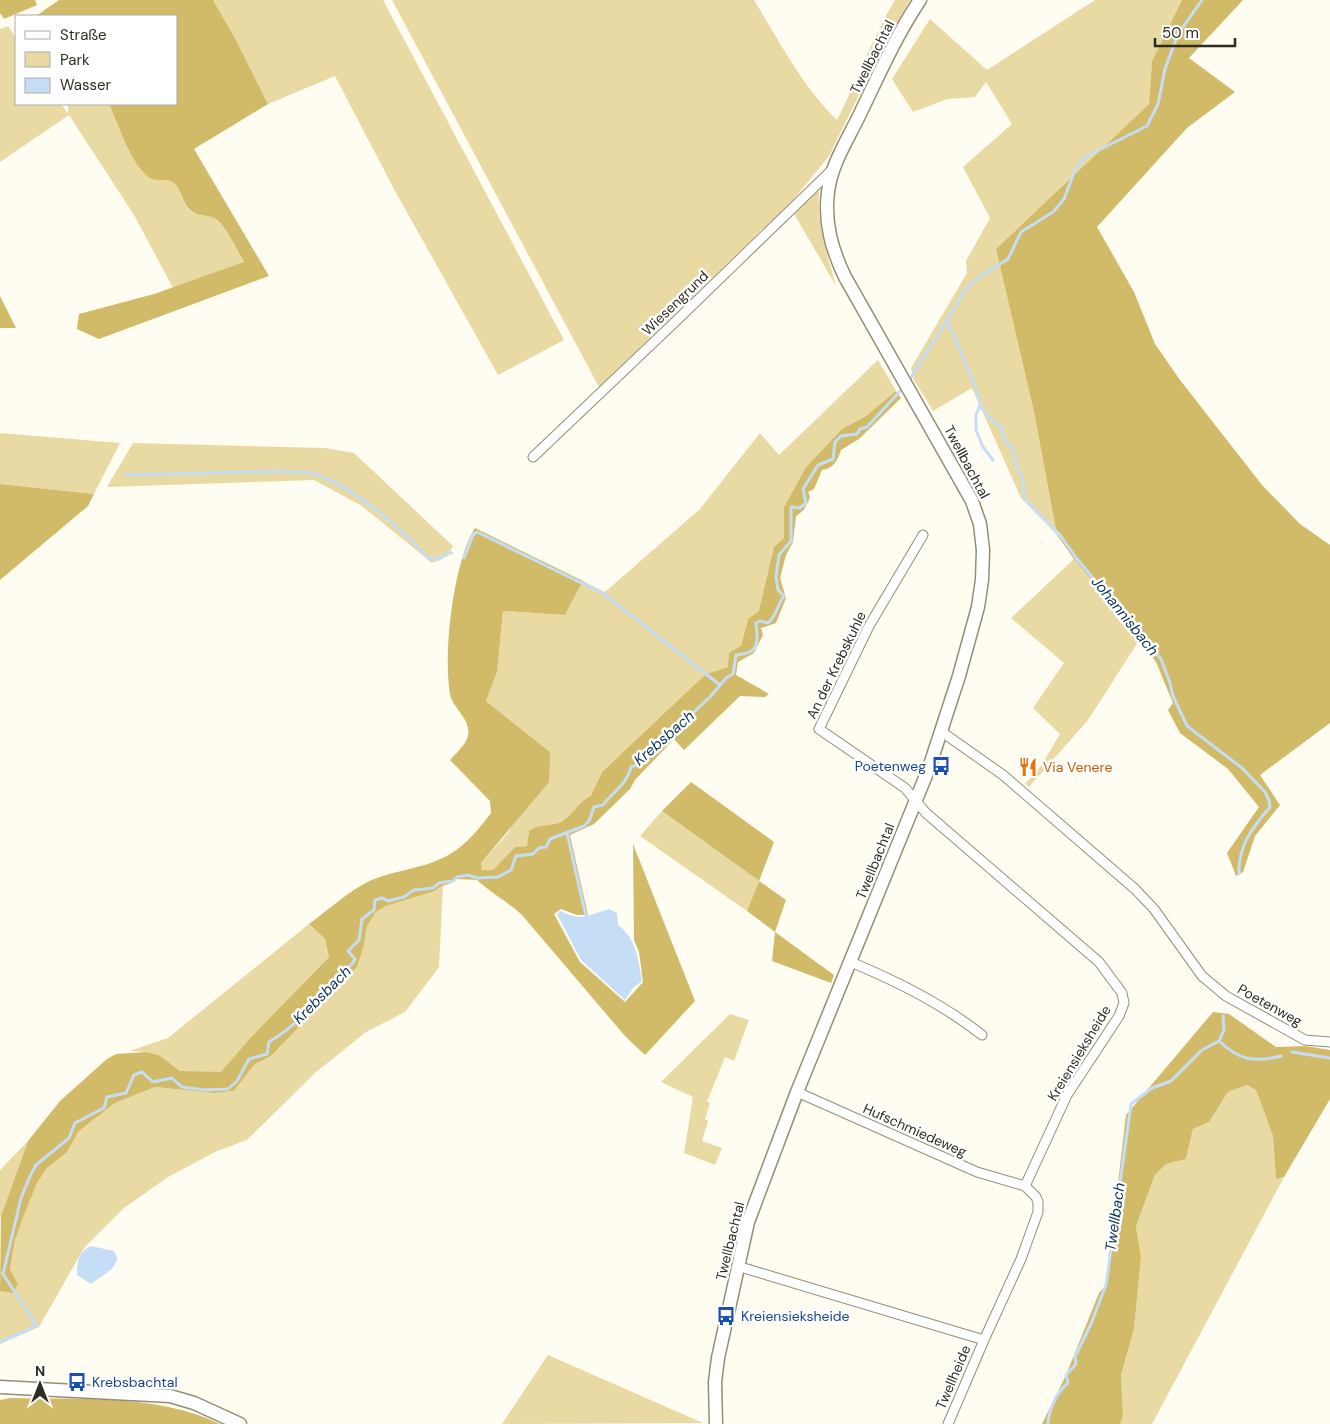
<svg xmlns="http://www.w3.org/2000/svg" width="1330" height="1424" viewBox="0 0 1330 1424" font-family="'DM Sans',sans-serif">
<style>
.green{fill:#e9daa4}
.forest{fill:#d1bb68}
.water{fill:#c6ddf6}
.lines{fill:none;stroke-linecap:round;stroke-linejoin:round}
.stream{stroke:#c6ddf6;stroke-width:3}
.street-casing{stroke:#948e75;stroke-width:11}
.secondary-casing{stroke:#948e75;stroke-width:15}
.street{stroke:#fff;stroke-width:9}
.secondary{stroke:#fff;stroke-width:12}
.labels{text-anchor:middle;stroke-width:5;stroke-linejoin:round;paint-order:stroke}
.street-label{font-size:14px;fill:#2f2c22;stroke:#fff}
.transit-label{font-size:14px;fill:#164399;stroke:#fff;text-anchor:start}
.food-label{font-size:14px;fill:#c56008;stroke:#fff;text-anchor:start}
.water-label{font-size:15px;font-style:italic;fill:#08345a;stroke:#fff}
</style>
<rect width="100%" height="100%" fill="#fffcf1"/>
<path class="green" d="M213,0H383L564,340L498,375L394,189L335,76L268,104L236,40Z
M392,0H754C779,41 802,86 837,120C857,81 872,38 895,0H910L878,56L829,156L793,200L599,387Z
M1095,0H1182L1152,61L1149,104L996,249L1034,412L1057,535L1021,498L972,388L933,411L914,380L911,368L967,273L966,261L990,218L963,167L1012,124L986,82L975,97L947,99L913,112L892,79L930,19L987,70Z
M8,26L16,38V104H61L68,114V104H109C118,124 130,161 146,175C156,185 166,176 174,183C181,189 183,202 189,210C196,217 206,214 214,218C225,224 237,251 244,263L173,288L134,215L69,115L0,162V29Z
M815,191L819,192C817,226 827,254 836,286L793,212Z
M878,360L896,391L866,416L842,429L806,467L784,507V538L759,612L748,619L741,646L728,667L706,674L693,686L602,772L591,797C578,802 574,813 564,820C554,827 540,823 529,831L527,846L515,847L493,870H482L481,863L508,833L550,752L486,701L497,671L503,611L565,615L583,581L605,592L700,509L760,433L779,455Z
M0,433L120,443L94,494L0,484Z
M133,443L325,448L354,453L453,546L448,556L432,563L362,506L314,480L107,487Z
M1074,559L1140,639L1088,720L1029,787L1025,784L1041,766L1060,734L1033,708L1064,663L1011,618Z
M662,811L759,881L747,911L640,836Z
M440,885H443L439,967L405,1012L366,1032L315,1073L247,1140L217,1151L168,1177L124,1208L84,1248L39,1327L0,1344V1291L4,1290L9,1293L18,1284L10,1269L15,1240L23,1218L37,1183L47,1168L67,1152L79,1131L115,1103L155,1087L214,1093L234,1091L254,1065L271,1056L357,967L364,945L367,926L376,912L386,906L435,891Z
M309,924L325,939L329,957L252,1036L221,1073L180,1071L159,1055L146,1052L130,1051L168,1038Z
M730,1014L749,1020L734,1061L725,1057L707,1102L710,1103L705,1119L708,1121L702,1141L722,1148L715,1165L684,1153L693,1097L661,1082Z
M1247,1085L1256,1090L1273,1136L1276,1179L1284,1177L1152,1424H1120L1123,1416L1121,1375L1134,1329L1141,1257L1136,1226L1155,1175L1166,1164L1186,1159L1193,1129L1209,1122L1228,1092Z
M28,1141L1,1216L0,1219V1170Z
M548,1355L703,1423L502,1424Z"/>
<path class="forest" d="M0,0H35L37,5L4,19L0,13Z
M59,0H213L236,40L268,104L194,149L269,276L99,339L77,329L79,314L154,294L244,262C237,251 225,223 214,218C205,214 196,217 189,209C183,202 181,189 174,183C166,176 156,185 146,175C130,161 118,124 109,104H176V16H36Z
M1182,0H1243L1189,58L1235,92L1187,128L1097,227L1134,292L1155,344L1180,380L1262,485L1300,524L1330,545V723L1260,775L1280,805L1255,836L1243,872L1236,876L1227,853L1259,807L1228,769L1180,733L1168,710L1173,703L1156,662L1140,639L1074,559L1057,535L1034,412L996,249L1149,104L1152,61Z
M0,296L16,328H0Z
M896,391L901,398L859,439L841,450C838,460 833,469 822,470L814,489L808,492L810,497C807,506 804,511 796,516L793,542L786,555L780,578L786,598L776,623L761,628L763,635L754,653L738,662L736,675L769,694L765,697L740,696L684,750L674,739L635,780L630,789L594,824L570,835L588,915H577L561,909L554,914L580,962L625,1002L643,982L639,952L634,940L633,844L695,1001L645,1055L625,1036L522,915C508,902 491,893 477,880L457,879C450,886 442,883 435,891L386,906L376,912L367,926L364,945L357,967L271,1056L254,1065L234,1091L214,1093L155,1087L115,1103L79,1131L67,1152L47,1168L37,1183L23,1218L15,1240L10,1269L18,1284L13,1293L0,1291L1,1216L28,1141L60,1101L107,1059L116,1054L146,1052L159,1055L180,1071L221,1072L252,1036L329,957L325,939L309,924C327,911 343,896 362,885C386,871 413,871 438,860C461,851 477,832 491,813L490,801L450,760C458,751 471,741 468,728C466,716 452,706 450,694C443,654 453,563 475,528L583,581L565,615L503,611L497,672L486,701L550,752L549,782L481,863L482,870H493L515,847L527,846L529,831C539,823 555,827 564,820C574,813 578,802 591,796L602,772L693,686L706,674L728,667L729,653L741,646L748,619L759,611L774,547L784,538V507L806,467L842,429L866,416Z
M0,484L94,494L88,506L0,580Z
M691,782L774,842L759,881L786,900L775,932L834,975L831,983L772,961L775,932L747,911L759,881L662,811Z
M1213,1012L1229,1014L1276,1047L1306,1046L1330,1050V1099L1284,1177L1276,1179L1273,1136L1256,1090L1247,1085L1228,1092L1209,1122L1193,1129L1186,1159L1166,1164L1155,1175L1136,1226L1141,1257L1134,1329L1121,1375L1123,1416L1120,1424H1042L1066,1375L1099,1293L1106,1285L1126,1115Z
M10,1398C80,1400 155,1393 220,1424H0V1400Z"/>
<path class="water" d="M609,909L617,913L618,925C637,940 638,958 642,981L633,988L625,1000L581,960L557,914L561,911C582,922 588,915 609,909Z
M91,1246L114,1251L118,1259L112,1269L91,1284L77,1275C77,1262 78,1252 91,1246Z"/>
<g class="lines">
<path class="stream" d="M909,381L947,320
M980,405L989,418L1001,427L1006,443L1012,446L1017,467L1023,480L1024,498L1060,535L1077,559L1161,659L1170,683L1173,696L1187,726L1242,768L1265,792L1269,800L1270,807C1252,828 1238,846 1239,874
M993,460L983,447L976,430V415L980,405L976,388L947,320L966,289L978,278L1008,259L1021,232L1053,212L1064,199L1075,170L1085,157L1147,126L1158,104L1165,69L1178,34L1202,0
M125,475L288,471C295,472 304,472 311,473C351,484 402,529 429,559H439L447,553H452
M464,558L473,535L477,532L604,594L720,685
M567,833L586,917
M1219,1041C1239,1060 1254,1063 1281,1056
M1292,1052L1330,1058
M0,1342L37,1326L3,1274L21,1198L31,1174L36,1165L69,1138L75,1123L104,1108L107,1097L126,1093L134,1075L142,1072L153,1082L172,1078L182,1087L204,1090L228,1089L237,1081L249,1059L267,1054L269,1042C299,1024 312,1006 333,980C340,972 351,969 355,959L348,951L359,940L362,919L374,910L375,900L382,898L388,901L404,897L414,890L433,888L439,883L453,881L457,877L468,875L477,878L498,877L511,870L516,856L533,854L539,848L546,847L550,839L584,826L589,821L594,807L603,805C613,792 627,784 631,767L637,765L651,750L663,744L679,726L710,697L726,678L733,674L736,655C760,653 758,644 756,623L760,621L768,623C776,617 778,603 784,596L778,590L776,576L779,555L791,541V507L800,508L806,503L803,489L818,465L833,459L835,442L841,436L857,434L860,429L867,427L903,388
M1048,1424C1049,1409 1056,1393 1068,1383L1066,1375L1076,1364L1075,1357L1091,1324L1106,1285L1131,1104L1152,1088L1171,1081L1202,1050L1219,1041L1224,1030L1223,1016"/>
<g class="street-casing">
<path id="street" d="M533,457L675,322L834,168
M942,732L1003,775L1135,889L1154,909L1202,976L1226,996L1305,1040L1330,1042
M851,962C898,982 941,1003 982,1035
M797,1092L977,1172L1025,1186
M737,1266L984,1340L1021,1259L1038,1212V1202L1036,1197L1025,1186L1067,1095L1119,1016L1124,1003L1122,993L1099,962L926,813L905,788L819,729L869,626L923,535
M948,1424L984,1340"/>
</g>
<g class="secondary-casing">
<path id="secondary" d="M0,1387L170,1396L194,1403L240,1424
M716,1424L715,1382L718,1358L748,1222L797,1092L929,768L959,676L978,607L982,580L983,550L980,524L972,501L845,277C832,250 824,223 828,192C831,166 846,142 858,118C877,79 895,37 920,0"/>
</g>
<use href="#street" class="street"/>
<use href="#secondary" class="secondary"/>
</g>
<defs>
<g id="bus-bare" transform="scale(1.5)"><path d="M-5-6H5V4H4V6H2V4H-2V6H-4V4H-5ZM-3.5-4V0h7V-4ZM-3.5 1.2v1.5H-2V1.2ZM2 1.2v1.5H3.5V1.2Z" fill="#1a4fb4" stroke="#fff" stroke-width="2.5" paint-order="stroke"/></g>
<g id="restaurant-bare" transform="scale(1.5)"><path d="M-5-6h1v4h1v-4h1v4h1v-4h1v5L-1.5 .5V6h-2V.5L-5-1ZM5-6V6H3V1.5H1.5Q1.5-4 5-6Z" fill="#e8710a" stroke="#fff" stroke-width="2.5" paint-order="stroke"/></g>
</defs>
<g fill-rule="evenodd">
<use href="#bus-bare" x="941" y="766"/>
<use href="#restaurant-bare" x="1028" y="767"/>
<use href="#bus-bare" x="726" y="1316"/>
<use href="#bus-bare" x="77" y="1382"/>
</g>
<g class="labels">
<g class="street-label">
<text transform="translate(872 57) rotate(-63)" y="5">Twellbachtal</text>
<text transform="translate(675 303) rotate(-44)" y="5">Wiesengrund</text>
<text transform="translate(967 462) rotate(62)" y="5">Twellbachtal</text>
<text transform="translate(836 665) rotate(-64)" y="5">An der Krebskuhle</text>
<text transform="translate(875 861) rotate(-68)" y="5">Twellbachtal</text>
<text transform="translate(1270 1005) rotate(29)" y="5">Poetenweg</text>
<text transform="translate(1079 1053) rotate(-59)" y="5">Kreiensieksheide</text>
<text transform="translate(915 1130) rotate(24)" y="5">Hufschmiedeweg</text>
<text transform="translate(730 1241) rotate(-76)" y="5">Twellbachtal</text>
<text transform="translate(953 1377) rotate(-67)" y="5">Twellheide</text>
</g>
<g class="transit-label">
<text x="926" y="771" text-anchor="end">Poetenweg</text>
<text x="741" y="1321">Kreiensieksheide</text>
<text x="92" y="1387">Krebsbachtal</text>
</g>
<g class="food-label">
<text x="1043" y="772">Via Venere</text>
</g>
<g class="water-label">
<text transform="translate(1125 616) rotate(51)" y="5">Johannisbach</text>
<text transform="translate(664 738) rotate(-41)" y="5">Krebsbach</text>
<text transform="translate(322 995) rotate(-45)" y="5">Krebsbach</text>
<text transform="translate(1115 1217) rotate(-82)" y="5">Twellbach</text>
</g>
</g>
<rect x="15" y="15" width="162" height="90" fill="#ffffff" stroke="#acaba7"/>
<rect x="25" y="31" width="25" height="8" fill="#ffffff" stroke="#acaba7"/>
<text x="60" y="40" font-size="15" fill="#2f2c22">Straße</text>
<rect x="25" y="52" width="25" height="15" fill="#e9daa4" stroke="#acaba7"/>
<text x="60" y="65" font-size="15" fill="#2f2c22">Park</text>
<rect x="25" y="78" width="25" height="15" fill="#c6ddf6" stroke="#acaba7"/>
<text x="60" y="90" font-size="15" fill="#2f2c22">Wasser</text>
<g transform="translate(40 1384)" stroke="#ffffff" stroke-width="4" paint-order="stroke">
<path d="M0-4L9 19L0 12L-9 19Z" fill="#2f2c22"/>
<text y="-8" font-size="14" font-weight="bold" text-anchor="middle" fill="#2f2c22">N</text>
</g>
<path d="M1155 38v8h80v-8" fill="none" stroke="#2f2c22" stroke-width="2.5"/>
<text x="1162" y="38" font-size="15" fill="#2f2c22" stroke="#ffffff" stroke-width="4" paint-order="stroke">50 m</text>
</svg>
